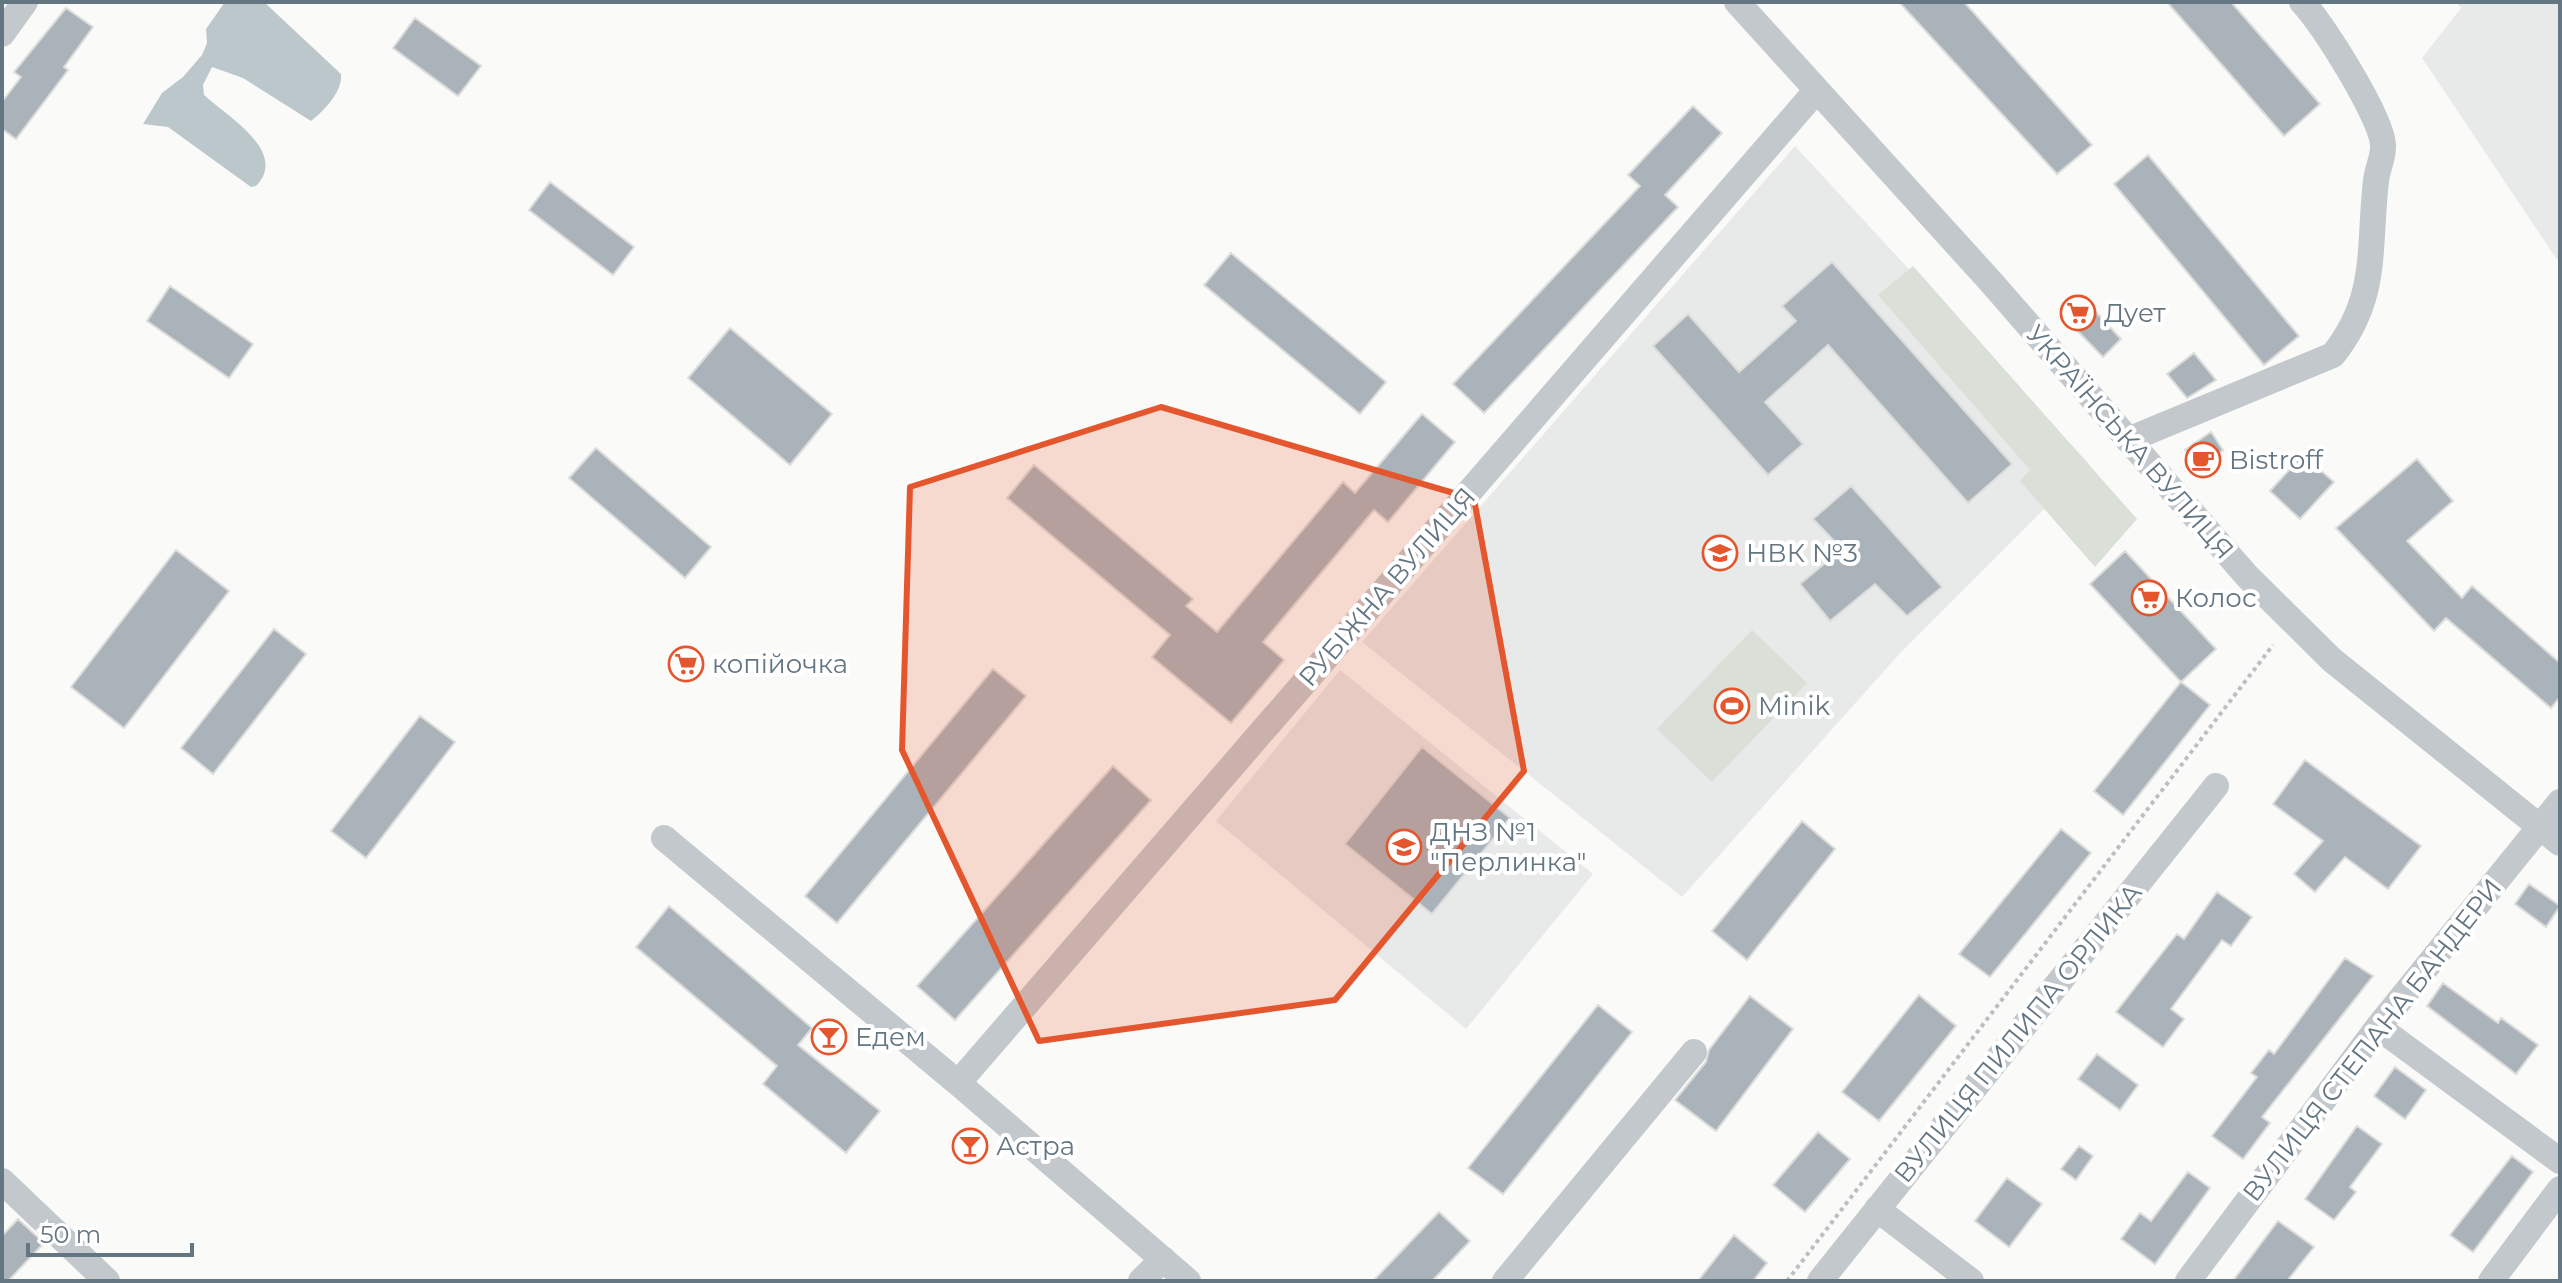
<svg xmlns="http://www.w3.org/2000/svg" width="2562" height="1283" viewBox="0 0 2562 1283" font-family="Montserrat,sans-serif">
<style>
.built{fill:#e8e9e9}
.green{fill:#dadfd7}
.water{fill:#bbc7cb}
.building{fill:#aab3b9;stroke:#dcdcda;stroke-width:2}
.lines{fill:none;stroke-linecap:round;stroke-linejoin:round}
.path{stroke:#bbbfc2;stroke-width:4;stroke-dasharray:4 4;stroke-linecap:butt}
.minor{stroke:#c3c8cc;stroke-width:26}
.marked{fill:#e4572e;fill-opacity:0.2;stroke:#e4572e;stroke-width:6;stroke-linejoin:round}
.labels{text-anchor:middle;stroke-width:8;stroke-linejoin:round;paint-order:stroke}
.poi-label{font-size:26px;fill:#657683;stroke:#fff;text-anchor:start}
.street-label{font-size:26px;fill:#657683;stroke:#fff}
</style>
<rect width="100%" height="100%" fill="#fafaf8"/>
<path class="built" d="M2456,2H2560V264L2422,58L2461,8Z
M1795,146L2089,464L1902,651L1682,897L1362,642Z
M1340,670L1593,874L1466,1029L1216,821Z"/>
<path class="green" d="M1913,266L2137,519L2095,567L2020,481L2030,470L1878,295Z
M1752,630L1807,683L1712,782L1657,729Z"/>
<path class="water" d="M225,2H264L341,74C343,91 324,111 311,121L243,78L212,67L203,85L204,95C227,116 289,152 256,186L251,187L168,127L143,124L162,93L183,77L202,55L207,43L206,29Z"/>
<path class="building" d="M1899,2H1964L2092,145L2057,174Z
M2167,2H2231L2320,104L2284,136Z
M66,8L93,27L64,67L68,70L16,139L2,129V102L21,77L14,72Z
M415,18L481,66L458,96L393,48Z
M1693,106L1722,133L1665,195L1678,207L1484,413L1453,384L1640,186L1628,175Z
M2148,155L2299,336L2264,365L2114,184Z
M550,182L634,247L613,275L529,210Z
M1231,253L1386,382L1360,414L1204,285Z
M1832,262L2012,464L1968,503L1828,345L1765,402L1803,444L1768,475L1653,346L1688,314L1739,372L1796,321L1782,306Z
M170,286L253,344L229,378L147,321Z
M2081,296L2121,339L2103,357L2062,315Z
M730,328L832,414L790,465L688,378Z
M2194,353L2216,380L2187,398L2167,374Z
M1422,414L1455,442L1388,522L1374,510L1263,642L1284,660L1231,723L1152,657L1170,635L1007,498L1034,465L1193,599L1186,606L1217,632L1343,482L1355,493Z
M2211,432L2223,450L2201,469L2185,450Z
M596,448L711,547L685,578L569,478Z
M2303,455L2334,482L2300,519L2270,491Z
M2417,459L2453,501L2407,541L2462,598L2472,586L2560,663V697L2551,708L2446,618L2434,631L2336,528Z
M1851,486L1942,587L1907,616L1875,584L1830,621L1800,584L1842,549L1813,519Z
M176,550L229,591L124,728L71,687Z
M2125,551L2216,649L2181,682L2090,584Z
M274,629L306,654L213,774L181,748Z
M993,669L1026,696L837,923L805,896Z
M2181,682L2210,705L2123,815L2094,791Z
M420,716L455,742L366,858L331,831Z
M1422,747L1510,818L1432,914L1345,844Z
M2305,760L2421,846L2388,889L2345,857L2315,892L2294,874L2323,841L2273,804Z
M1113,766L1151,800L955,1020L917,986Z
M1802,821L1835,849L1747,960L1712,931Z
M2061,829L2091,853L1990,977L1959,954Z
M2529,884L2560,906L2546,927L2515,904Z
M2217,892L2252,917L2231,946L2222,940L2171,1009L2184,1019L2163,1047L2116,1012L2177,934L2184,939Z
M669,906L812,1028L798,1045L880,1111L846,1153L763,1084L777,1066L636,947Z
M2345,958L2373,976L2262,1117L2270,1123L2243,1159L2212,1136L2257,1077L2251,1073L2269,1050L2274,1054Z
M2443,983L2498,1023L2501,1018L2538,1045L2516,1074L2427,1006Z
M1919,995L1956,1026L1879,1121L1842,1092Z
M1750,996L1793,1029L1716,1131L1675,1100L1706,1062L1709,1050Z
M1598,1005L1632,1032L1503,1194L1468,1168Z
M2097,1054L2138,1085L2120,1110L2078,1079Z
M2395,1067L2426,1090L2405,1119L2374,1096Z
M2357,1126L2382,1144L2350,1187L2356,1192L2334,1220L2305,1199Z
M1818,1132L1850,1159L1805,1212L1773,1185Z
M2079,1146L2093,1156L2076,1180L2061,1169Z
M2512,1156L2533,1172L2473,1252L2450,1235Z
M2188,1172L2210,1188L2155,1264L2121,1239L2140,1213L2151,1221Z
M2007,1178L2042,1204L2009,1247L1975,1221Z
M1439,1212L1470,1241L1432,1281H1373Z
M18,1219L44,1243L8,1281H2V1236Z
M2278,1221L2314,1247L2287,1281H2233Z
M1734,1235L1767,1263L1753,1281H1698Z"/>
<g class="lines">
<path class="path" d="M1787,1281L2273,645"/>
<path class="minor" d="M1737,2L1991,282L2247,576L2332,660L2560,843
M2,34L25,2
M2128,440L2333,355C2379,297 2368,249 2376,181C2377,169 2384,156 2383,145C2382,118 2322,22 2302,2
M664,838L958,1083
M2378,1027L2560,1161
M2,1181L107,1281
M1877,1209L1971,1281
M1141,1281L1163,1259
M1188,1281L958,1083L1816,91
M1505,1281L1694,1052
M1820,1281L2216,786
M2188,1281L2378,1027L2560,802
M2491,1281L2560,1189"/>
</g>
<path class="marked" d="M1161,407L1474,499L1524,771L1335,1000L1039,1041L902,750L910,487Z"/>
<defs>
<g id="supermarket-ring" transform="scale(1.8)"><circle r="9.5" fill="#fff" stroke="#e4572e" stroke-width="1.5"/><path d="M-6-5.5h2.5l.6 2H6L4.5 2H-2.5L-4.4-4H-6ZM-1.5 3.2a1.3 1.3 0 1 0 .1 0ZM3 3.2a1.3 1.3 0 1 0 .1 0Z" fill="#e4572e"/></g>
<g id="cafe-ring" transform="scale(1.8)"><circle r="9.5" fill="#fff" stroke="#e4572e" stroke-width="1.5"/><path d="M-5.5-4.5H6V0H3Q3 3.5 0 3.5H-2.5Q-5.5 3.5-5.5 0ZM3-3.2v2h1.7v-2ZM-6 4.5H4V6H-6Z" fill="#e4572e"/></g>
<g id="school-ring" transform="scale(1.8)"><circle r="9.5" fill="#fff" stroke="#e4572e" stroke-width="1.5"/><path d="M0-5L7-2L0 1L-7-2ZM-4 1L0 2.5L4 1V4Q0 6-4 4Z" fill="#e4572e"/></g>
<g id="stadium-ring" transform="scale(1.8)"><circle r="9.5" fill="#fff" stroke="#e4572e" stroke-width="1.5"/><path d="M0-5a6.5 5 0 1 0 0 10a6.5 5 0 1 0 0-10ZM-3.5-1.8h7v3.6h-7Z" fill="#e4572e"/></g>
<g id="bar-ring" transform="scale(1.8)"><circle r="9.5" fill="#fff" stroke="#e4572e" stroke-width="1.5"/><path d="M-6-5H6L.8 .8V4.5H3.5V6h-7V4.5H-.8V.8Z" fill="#e4572e"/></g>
</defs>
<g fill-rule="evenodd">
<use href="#supermarket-ring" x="2078" y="313"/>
<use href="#cafe-ring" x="2203" y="460"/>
<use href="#school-ring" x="1720" y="553"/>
<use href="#supermarket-ring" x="2149" y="598"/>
<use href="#supermarket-ring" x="686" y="664"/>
<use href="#stadium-ring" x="1732" y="706"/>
<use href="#school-ring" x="1404" y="847"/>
<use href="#bar-ring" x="829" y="1037"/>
<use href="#bar-ring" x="970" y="1146"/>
</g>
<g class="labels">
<g class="poi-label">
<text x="2104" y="322">Дует</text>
<text x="2229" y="469">Bistroff</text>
<text x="1746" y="562">НВК №3</text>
<text x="2175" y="607">Колос</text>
<text x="712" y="673">копійочка</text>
<text x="1758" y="715">Minik</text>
<text x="1430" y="841">ДНЗ №1<tspan x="1430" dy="30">"Перлинка"</tspan></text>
<text x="855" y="1046">Едем</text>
<text x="996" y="1155">Астра</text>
</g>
<g class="street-label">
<text transform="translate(2130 442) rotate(49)" y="9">УКРАЇНСЬКА ВУЛИЦЯ</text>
<text transform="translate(1387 587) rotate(-49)" y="9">РУБІЖНА ВУЛИЦЯ</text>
<text transform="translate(2018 1033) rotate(-51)" y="9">ВУЛИЦЯ ПИЛИПА ОРЛИКА</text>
<text transform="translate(2372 1040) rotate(-52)" y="9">ВУЛИЦЯ СТЕПАНА БАНДЕРИ</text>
</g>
</g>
<rect width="2562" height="1283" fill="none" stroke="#657683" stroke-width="8"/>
<path d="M28 1243v12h164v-12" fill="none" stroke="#657683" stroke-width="4"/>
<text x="40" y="1243" font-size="24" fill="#657683" stroke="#ffffff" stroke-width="6" paint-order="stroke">50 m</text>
</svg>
